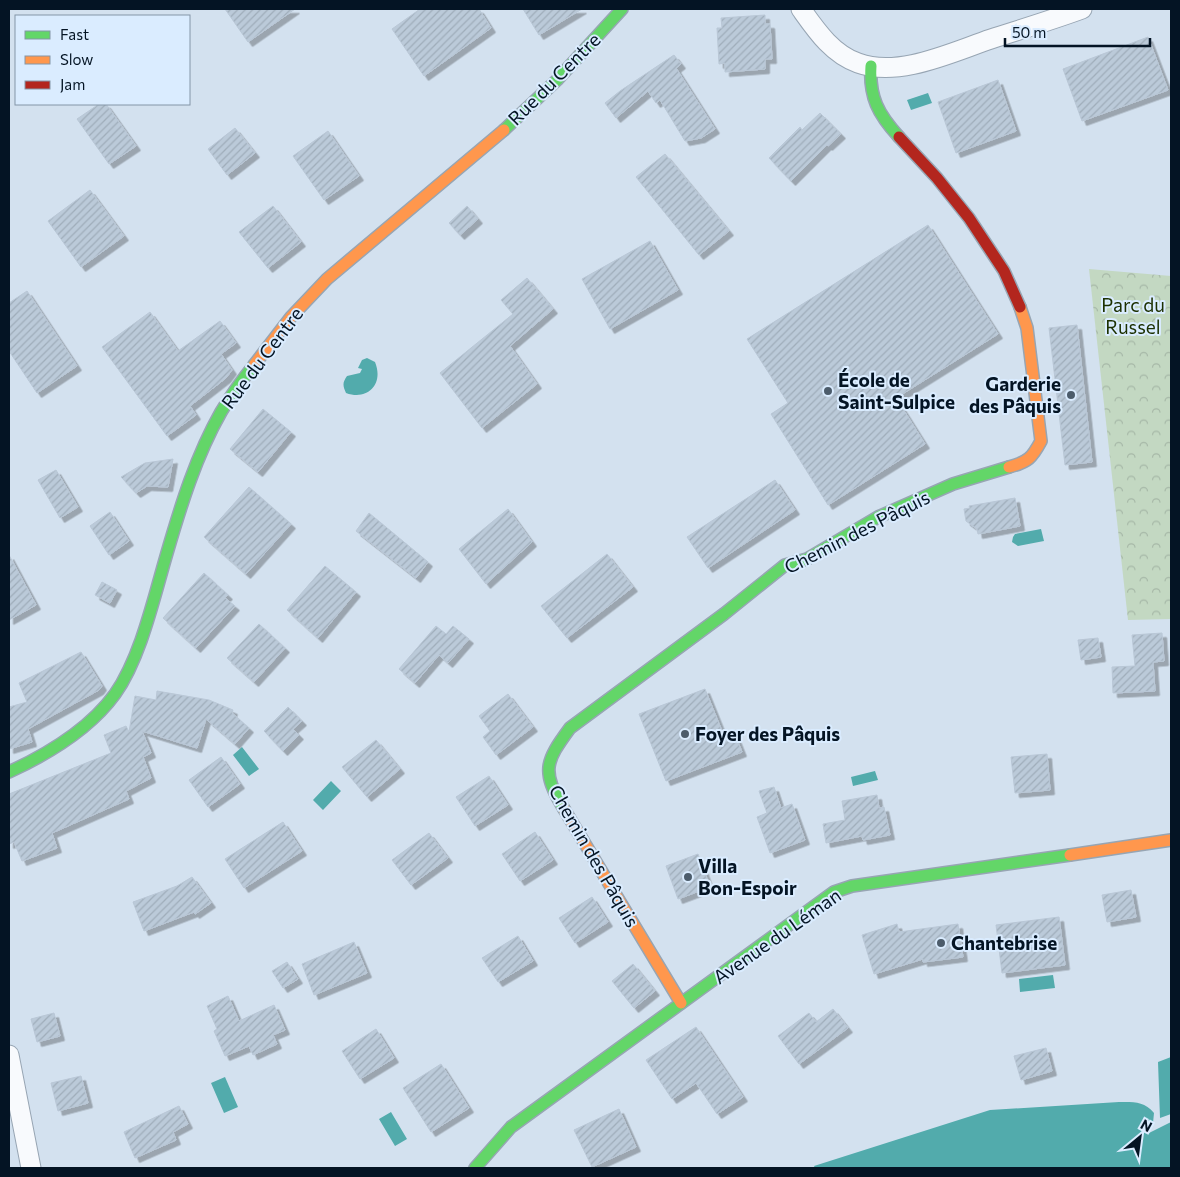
<svg xmlns="http://www.w3.org/2000/svg" width="1180" height="1177" viewBox="0 0 1180 1177" font-family="Commissioner,sans-serif">
<style>
.park{fill:url(#park-crowns)}
.water{fill:#52abac}
.building{fill:url(#building-hatch);stroke:#b9c7d6;filter:url(#shadow)}
.lines{fill:none;stroke-linecap:round;stroke-linejoin:round}
.street-casing{stroke:#97a5b3;stroke-width:21}
.fast-casing{stroke:#97a5b3;stroke-width:14}
.slow-casing{stroke:#97a5b3;stroke-width:14}
.jam-casing{stroke:#97a5b3;stroke-width:14}
.street{stroke:#f8fafd;stroke-width:19}
.fast{stroke:#63d668;stroke-width:11}
.slow{stroke:#ff974d;stroke-width:11}
.jam{stroke:#b3261e;stroke-width:11}
.poi-dot{fill:#4c5c6b;stroke:#daecff;stroke-width:2}
.labels{text-anchor:middle;stroke-width:4;stroke-linejoin:round;paint-order:stroke}
.street-label{font-size:19px;fill:#041424;stroke:#daecff}
.park-label{font-size:19px;fill:#1c3000;stroke:#daecff}
.poi-label{font-size:19px;font-weight:bold;fill:#041424;stroke:#daecff;text-anchor:start}
</style>
<defs>
<pattern id="park-crowns" width="20" height="18" patternUnits="userSpaceOnUse" patternTransform="scale(1.25)"><rect width="20" height="18" fill="#c3d8c2"/><path d="M2 6a3 3 0 1 1 6 0M12 15a3 3 0 1 1 6 0" fill="none" stroke="#a6b8a7"/></pattern>
<pattern id="building-hatch" width="6" height="6" patternUnits="userSpaceOnUse" patternTransform="scale(1.25)"><rect width="6" height="6" fill="#bbcad9"/><path d="M-1 1l2-2M0 6l6-6M5 7l2-2" fill="none" stroke="#9fadba"/></pattern>
<filter id="shadow"><feDropShadow dx="4.5" dy="4.5" stdDeviation="0" flood-color="#0004"/></filter>
</defs>
<rect width="100%" height="100%" fill="#d3e1ef"/>
<path class="park" d="M1089,269L1171,276V619L1128,620Z"/>
<path class="water" d="M928,93L932,103L911,110L907,100Z
M367,358L375,362C384,384 368,401 346,393C343,386 342,383 347,376L360,373L362,369L358,368L362,360Z
M1041,529L1044,541L1018,546L1012,542L1013,537L1015,534Z
M242,747L259,769L249,776L233,755Z
M875,771L878,780L853,786L851,777Z
M331,781L341,791L323,810L313,800Z
M1053,975L1055,988L1020,992L1019,979Z
M1171,1057V1114L1160,1118L1158,1062Z
M225,1077L238,1107L224,1113L211,1083Z
M1119,1102C1134,1102 1144,1101 1154,1113L1153,1123L1147,1129L1149,1133L1171,1122V1168H815L814,1166L990,1110Z
M391,1112L407,1139L395,1146L379,1119Z"/>
<path class="building" d="M225,9H295L248,42Z
M420,9H479L491,28L424,76L392,29Z
M523,9H582L539,35Z
M765,15V24H770L772,59H765V69L725,72V63L719,64L717,28H722L721,18Z
M1148,37L1168,90L1082,121L1063,69Z
M674,55L681,64L676,68L715,129L701,138L685,141L660,100L656,103L648,91L616,118L605,103L620,91Z
M998,80L1016,131L956,153L938,102Z
M99,104H106L136,146L109,164L77,119Z
M820,113L841,134L828,146L827,145L791,181L769,158L800,127L802,130Z
M235,128L255,153L227,175L208,149Z
M328,131L359,176L324,200L293,156Z
M665,154L729,231L699,255L636,177Z
M90,190L124,236L81,267L48,221Z
M273,206L301,242L268,268L239,232Z
M467,206L478,219L460,235L449,223Z
M928,225L998,334L896,398L925,444L828,505L771,414L788,403L747,339Z
M650,241L678,290L610,329L582,279Z
M527,278L553,309L510,346L537,384L482,428L440,373L513,314L501,300Z
M27,291L77,366L37,393L9,351V303Z
M150,312L178,351L220,321L236,343L221,354L232,370L226,378L190,406L196,415L167,436L102,347Z
M1077,325L1092,462L1065,465L1049,328Z
M263,409L291,432L258,472L230,449Z
M173,459L168,487L147,486L136,493L121,477L145,463Z
M56,470L78,507L60,518L38,480Z
M775,480L795,510L708,568L687,537Z
M249,487L291,524L246,574L204,537Z
M1015,498L1020,526L978,534L977,529L966,521L964,509L970,508L969,506Z
M508,509L532,542L486,584L459,549Z
M110,512L129,541L109,555L90,526Z
M369,513L428,562L416,578L356,531Z
M607,554L633,587L567,638L541,606Z
M9,555L36,605L9,620Z
M325,566L356,592L318,638L287,610Z
M204,573L228,595L225,598L235,606L196,648L163,618Z
M102,582L117,590L110,603L95,595Z
M259,624L285,648L254,682L227,658Z
M436,626L446,634L453,626L469,639L448,663L439,655L415,683L399,669Z
M1162,633L1164,661L1153,662L1155,691L1113,693L1112,667L1135,666L1132,635Z
M1098,638L1101,657L1081,660L1078,640Z
M81,652L102,686L99,690L28,729L32,742L9,749V707L27,702L19,683Z
M705,689L724,736L734,732L742,752L666,781L639,714Z
M157,691L209,700L233,710L232,713L249,728L235,744L206,719L197,748L142,731L151,753L143,757L151,778L126,791L129,799L52,833L57,848L22,861L14,842L9,844V794L111,753L104,735L126,726L129,732L135,696L156,700Z
M508,694L533,727L496,755L483,737L490,731L479,716Z
M288,707L302,721L293,729L299,735L283,751L264,731Z
M376,740L400,769L367,797L342,767Z
M1047,754L1050,790L1015,793L1011,757Z
M221,757L240,784L208,807L189,780Z
M489,776L508,805L475,826L456,797Z
M774,787L781,808L792,804L805,840L770,853L757,817L767,813L759,791Z
M877,795L879,808L884,807L890,835L863,840L862,836L826,843L823,824L845,820L842,801Z
M283,822L302,851L244,888L225,859Z
M535,832L553,860L520,881L502,854Z
M429,833L448,858L411,885L392,860Z
M698,854L710,887L678,899L666,866Z
M192,877L211,903L195,914L194,912L144,931L133,902L177,886Z
M1131,890L1136,917L1107,922L1102,895Z
M592,897L608,922L575,943L559,918Z
M1059,917L1065,965L1002,973L996,925Z
M897,924L899,932L958,924L963,957L923,962V959L874,974L862,935Z
M518,936L533,961L498,982L482,958Z
M354,942L367,973L314,995L302,964Z
M287,962L298,979L283,988L272,971Z
M633,964L655,991L634,1008L612,981Z
M228,996L239,1021L274,1005L285,1030L273,1035L277,1044L253,1055L249,1046L225,1056L214,1031L217,1029L207,1006Z
M833,1009L848,1028L799,1064L778,1036L809,1013L816,1022Z
M54,1013L60,1036L37,1042L31,1019Z
M696,1027L743,1097L717,1114L696,1083L672,1099L646,1060Z
M376,1029L394,1058L360,1079L342,1051Z
M1046,1048L1052,1071L1021,1080L1014,1056Z
M441,1064L469,1108L431,1132L403,1088Z
M81,1076L88,1103L58,1111L51,1083Z
M179,1106L188,1124L173,1132L176,1140L135,1158L124,1132Z
M619,1109L636,1147L592,1167L574,1130Z"/>
<g class="lines">
<g class="street-casing">
<path id="street" d="M801,9C816,30 832,54 858,63C899,78 952,52 991,39C1022,29 1052,20 1082,9
M9,1055L31,1168"/>
</g>
<g class="fast-casing">
<path id="fast" d="M871,66C869,97 878,114 899,137
M504,130L557,80L622,9
M9,772C48,754 89,730 115,694C141,657 154,597 167,553C181,505 196,456 221,412C231,395 242,380 254,365
M564,809C541,771 545,762 570,728L724,614L785,565L807,559L878,517L953,484L1009,467
M475,1168L511,1127L834,892L852,886L1070,855"/>
</g>
<g class="slow-casing">
<path id="slow" d="M254,365L291,317L327,279L504,130
M1009,467C1028,462 1032,458 1041,441L1027,328L1020,307
M564,809L681,1003
M1070,855L1171,840"/>
</g>
<g class="jam-casing">
<path id="jam" d="M899,137L937,178L969,218L1004,271L1020,307"/>
</g>
<use href="#street" class="street"/>
<use href="#fast" class="fast"/>
<use href="#slow" class="slow"/>
<use href="#jam" class="jam"/>
</g>
<g class="poi-dot">
<circle cx="828" cy="391" r="5"/>
<circle cx="1071" cy="395" r="5"/>
<circle cx="685" cy="734" r="5"/>
<circle cx="688" cy="877" r="5"/>
<circle cx="941" cy="943" r="5"/>
</g>
<g class="labels">
<g class="street-label">
<text transform="translate(554 79) rotate(-45)" y="7">Rue du Centre</text>
<text transform="translate(262 358) rotate(-53)" y="7">Rue du Centre</text>
<text transform="translate(857 532) rotate(-27)" y="7">Chemin des Pâquis</text>
<text transform="translate(594 856) rotate(60)" y="7">Chemin des Pâquis</text>
<text transform="translate(777 936) rotate(-35)" y="7">Avenue du Léman</text>
</g>
<g class="park-label">
<text x="1133" y="312">Parc du<tspan x="1133" dy="22">Russel</tspan></text>
</g>
<g class="poi-label">
<text x="838" y="387">École de<tspan x="838" dy="22">Saint-Sulpice</tspan></text>
<text x="1061" y="391" text-anchor="end">Garderie<tspan x="1061" dy="22">des Pâquis</tspan></text>
<text x="695" y="741">Foyer des Pâquis</text>
<text x="698" y="873">Villa<tspan x="698" dy="22">Bon-Espoir</tspan></text>
<text x="951" y="950">Chantebrise</text>
</g>
</g>
<rect width="1180" height="1177" fill="none" stroke="#041424" stroke-width="20"/>
<rect x="15" y="15" width="175" height="90" fill="#daecff" stroke="#8496a7"/>
<rect x="25" y="31" width="25" height="8" fill="#63d668" stroke="#8496a7"/>
<text x="60" y="40" font-size="15" fill="#041424">Fast</text>
<rect x="25" y="56" width="25" height="8" fill="#ff974d" stroke="#8496a7"/>
<text x="60" y="65" font-size="15" fill="#041424">Slow</text>
<rect x="25" y="81" width="25" height="8" fill="#b3261e" stroke="#8496a7"/>
<text x="60" y="90" font-size="15" fill="#041424">Jam</text>
<g transform="translate(1140 1137) rotate(29)" stroke="#daecff" stroke-width="4" paint-order="stroke">
<path d="M0-4L9 19L0 12L-9 19Z" fill="#041424"/>
<text y="-8" font-size="14" font-weight="bold" text-anchor="middle" fill="#041424">N</text>
</g>
<path d="M1005 38v8h145v-8" fill="none" stroke="#041424" stroke-width="2.5"/>
<text x="1012" y="38" font-size="15" fill="#041424" stroke="#daecff" stroke-width="4" paint-order="stroke">50 m</text>
</svg>
